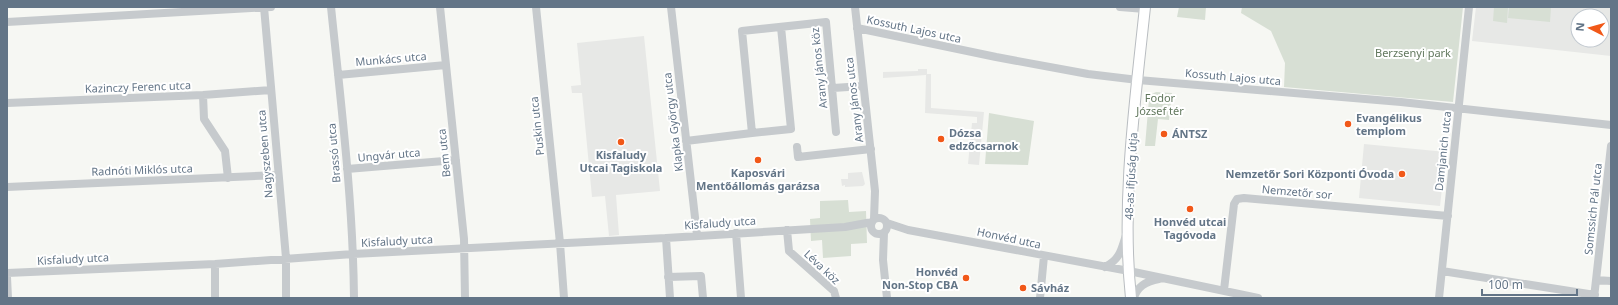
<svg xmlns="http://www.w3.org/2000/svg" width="1618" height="305" viewBox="0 0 1618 305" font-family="'Noto Sans',sans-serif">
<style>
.built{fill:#e7e8e6;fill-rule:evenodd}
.green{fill:#d7dfd4}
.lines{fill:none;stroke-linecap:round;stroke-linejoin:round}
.major-casing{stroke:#b9bdc1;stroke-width:12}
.minor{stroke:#c6cacd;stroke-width:8}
.major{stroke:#fff;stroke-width:10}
.poi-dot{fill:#f15818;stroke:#fff;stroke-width:1.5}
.labels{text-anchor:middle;stroke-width:4;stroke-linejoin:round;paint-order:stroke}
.street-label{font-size:11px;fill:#637587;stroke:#fff}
.park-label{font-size:11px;fill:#62785e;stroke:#fff}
.poi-label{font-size:11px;font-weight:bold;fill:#637587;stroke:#fff;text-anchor:start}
</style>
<rect width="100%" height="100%" fill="#f6f7f3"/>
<path class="built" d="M1476,7H1611V56L1472,41ZM1578,16H1602V40H1578Z
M644,36L660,191L616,195L619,235L609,236L605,196L592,197L582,93H572L571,86L581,85L577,43Z
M918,69H927V74H931V108L984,112L979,165L968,164L972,123H977V117L925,113L926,75L883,78V72L918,71Z
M1364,144L1446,152L1440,206L1359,198Z
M862,172L865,184L863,186L845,187V185L842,186L841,179H848V173Z"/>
<path class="green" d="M1179,7H1206L1205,20L1177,17Z
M1242,7H1463L1453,102L1284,87L1285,63L1271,31L1241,13Z
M1494,7H1508L1507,23L1493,21Z
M1509,7H1551L1550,22L1508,18Z
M1156,92L1172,93L1169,120L1158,119L1155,146H1145L1149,99L1152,94Z
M989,113L1034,121L1028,165L985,164Z
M848,200L849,212L866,211L867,243L851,244V256L823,258L822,240L811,241L810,219L820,218V201Z"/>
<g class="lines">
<g class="major-casing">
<path id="major" d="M1131,298C1121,203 1135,102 1145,7"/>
</g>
<path class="minor" d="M264,7L286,258V298
M331,7C341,104 353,201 354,298
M440,7L464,239L465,298
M536,7L560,243L564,298
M671,7L697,235
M855,7L875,191L874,219
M1120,7L1145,9
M7,22L271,7
M857,28L996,57L1088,74L1138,80L1401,102L1611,125
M338,75L446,65
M833,88L863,86
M203,95L204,119L225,151L228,178
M7,103L203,95L271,90
M752,133L791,129L781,27
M686,141L752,133L742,31L826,22L836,132
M797,147L798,157L871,149
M347,169L456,160
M7,187L278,175
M871 226a8 8 0 1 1 16 0a8 8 0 1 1-16 0Z
M887,223L908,230L1129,271L1258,298
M787,230L789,251L834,291L836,298
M736,233L741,298
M884,233L883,260L887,298
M666,238L670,298
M1105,267C1120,259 1121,251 1126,235
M1442,271L1595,295
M7,273L215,264L353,254L666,238L845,227L872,222
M7,277L8,298
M668,277L701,276L703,298
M1596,280L1611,281
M1224,290L1234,204L1237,199L1244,198L1448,216
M215,298V264
M1040,298L1044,256
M1134,298C1137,286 1147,281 1159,279
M1439,298L1469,7
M1594,298L1611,146"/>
<use href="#major" class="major"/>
</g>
<g class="poi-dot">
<circle cx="1348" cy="124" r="4"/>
<circle cx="1164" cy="134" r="4"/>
<circle cx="941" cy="139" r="4"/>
<circle cx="621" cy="142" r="4"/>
<circle cx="758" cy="160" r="4"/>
<circle cx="1402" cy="174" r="4"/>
<circle cx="1190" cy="209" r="4"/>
<circle cx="966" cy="278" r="4"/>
<circle cx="1023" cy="288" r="4"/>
</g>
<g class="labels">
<g class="street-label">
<text transform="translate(914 29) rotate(12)" y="4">Kossuth Lajos utca</text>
<text transform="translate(391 59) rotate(-5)" y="4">Munkács utca</text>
<text transform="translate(819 68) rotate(-96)" y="4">Arany János köz</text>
<text transform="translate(1233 77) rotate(5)" y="4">Kossuth Lajos utca</text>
<text transform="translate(138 87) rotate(-2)" y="4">Kazinczy Ferenc utca</text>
<text transform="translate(854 100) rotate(-97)" y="4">Arany János utca</text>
<text transform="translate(673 122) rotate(-97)" y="4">Klapka György utca</text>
<text transform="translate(537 126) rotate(-96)" y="4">Puskin utca</text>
<text transform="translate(1443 151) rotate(-84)" y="4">Damjanich utca</text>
<text transform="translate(334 153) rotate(-95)" y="4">Brassó utca</text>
<text transform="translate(444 153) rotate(-96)" y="4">Bem utca</text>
<text transform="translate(265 154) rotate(-95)" y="4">Nagyszeben utca</text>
<text transform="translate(389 155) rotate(-5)" y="4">Ungvár utca</text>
<text transform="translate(142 170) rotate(-2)" y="4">Radnóti Miklós utca</text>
<text transform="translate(1131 176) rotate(-87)" y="4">48-as ifjúság útja</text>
<text transform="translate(1297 192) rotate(5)" y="4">Nemzetőr sor</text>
<text transform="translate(1593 209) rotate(-84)" y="4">Somssich Pál utca</text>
<text transform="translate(720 223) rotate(-4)" y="4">Kisfaludy utca</text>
<text transform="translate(1009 238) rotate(12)" y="4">Honvéd utca</text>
<text transform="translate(397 241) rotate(-3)" y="4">Kisfaludy utca</text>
<text transform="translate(73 259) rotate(-3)" y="4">Kisfaludy utca</text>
<text transform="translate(822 267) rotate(43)" y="4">Léva köz</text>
</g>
<g class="park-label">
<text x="1413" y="57">Berzsenyi park</text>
<text x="1160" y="102">Fodor<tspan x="1160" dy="13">József tér</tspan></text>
</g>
<g class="poi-label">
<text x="1356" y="122">Evangélikus<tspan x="1356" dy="13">templom</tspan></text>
<text x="949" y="137">Dózsa<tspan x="949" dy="13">edzőcsarnok</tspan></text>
<text x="1172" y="138">ÁNTSZ</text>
<text x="621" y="159" text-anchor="middle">Kisfaludy<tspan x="621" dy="13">Utcai Tagiskola</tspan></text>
<text x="758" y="177" text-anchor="middle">Kaposvári<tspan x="758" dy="13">Mentőállomás garázsa</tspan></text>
<text x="1394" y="178" text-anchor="end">Nemzetőr Sori Központi Óvoda</text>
<text x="1190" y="226" text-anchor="middle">Honvéd utcai<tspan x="1190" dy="13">Tagóvoda</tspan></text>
<text x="958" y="276" text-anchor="end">Honvéd<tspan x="958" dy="13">Non-Stop CBA</tspan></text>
<text x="1031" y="292">Sávház</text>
</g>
</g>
<rect width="1618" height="305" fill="none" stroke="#637587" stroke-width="16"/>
<g transform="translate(1590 28) rotate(276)"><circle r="19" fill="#ffffff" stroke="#c1c8cf"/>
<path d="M0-3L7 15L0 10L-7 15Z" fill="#f15818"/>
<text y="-6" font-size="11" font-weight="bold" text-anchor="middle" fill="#637587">N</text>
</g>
<path d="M1482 289v6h95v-6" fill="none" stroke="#637587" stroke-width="2"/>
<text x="1488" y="289" font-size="12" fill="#637587" stroke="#ffffff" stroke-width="3" paint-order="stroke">100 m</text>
</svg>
